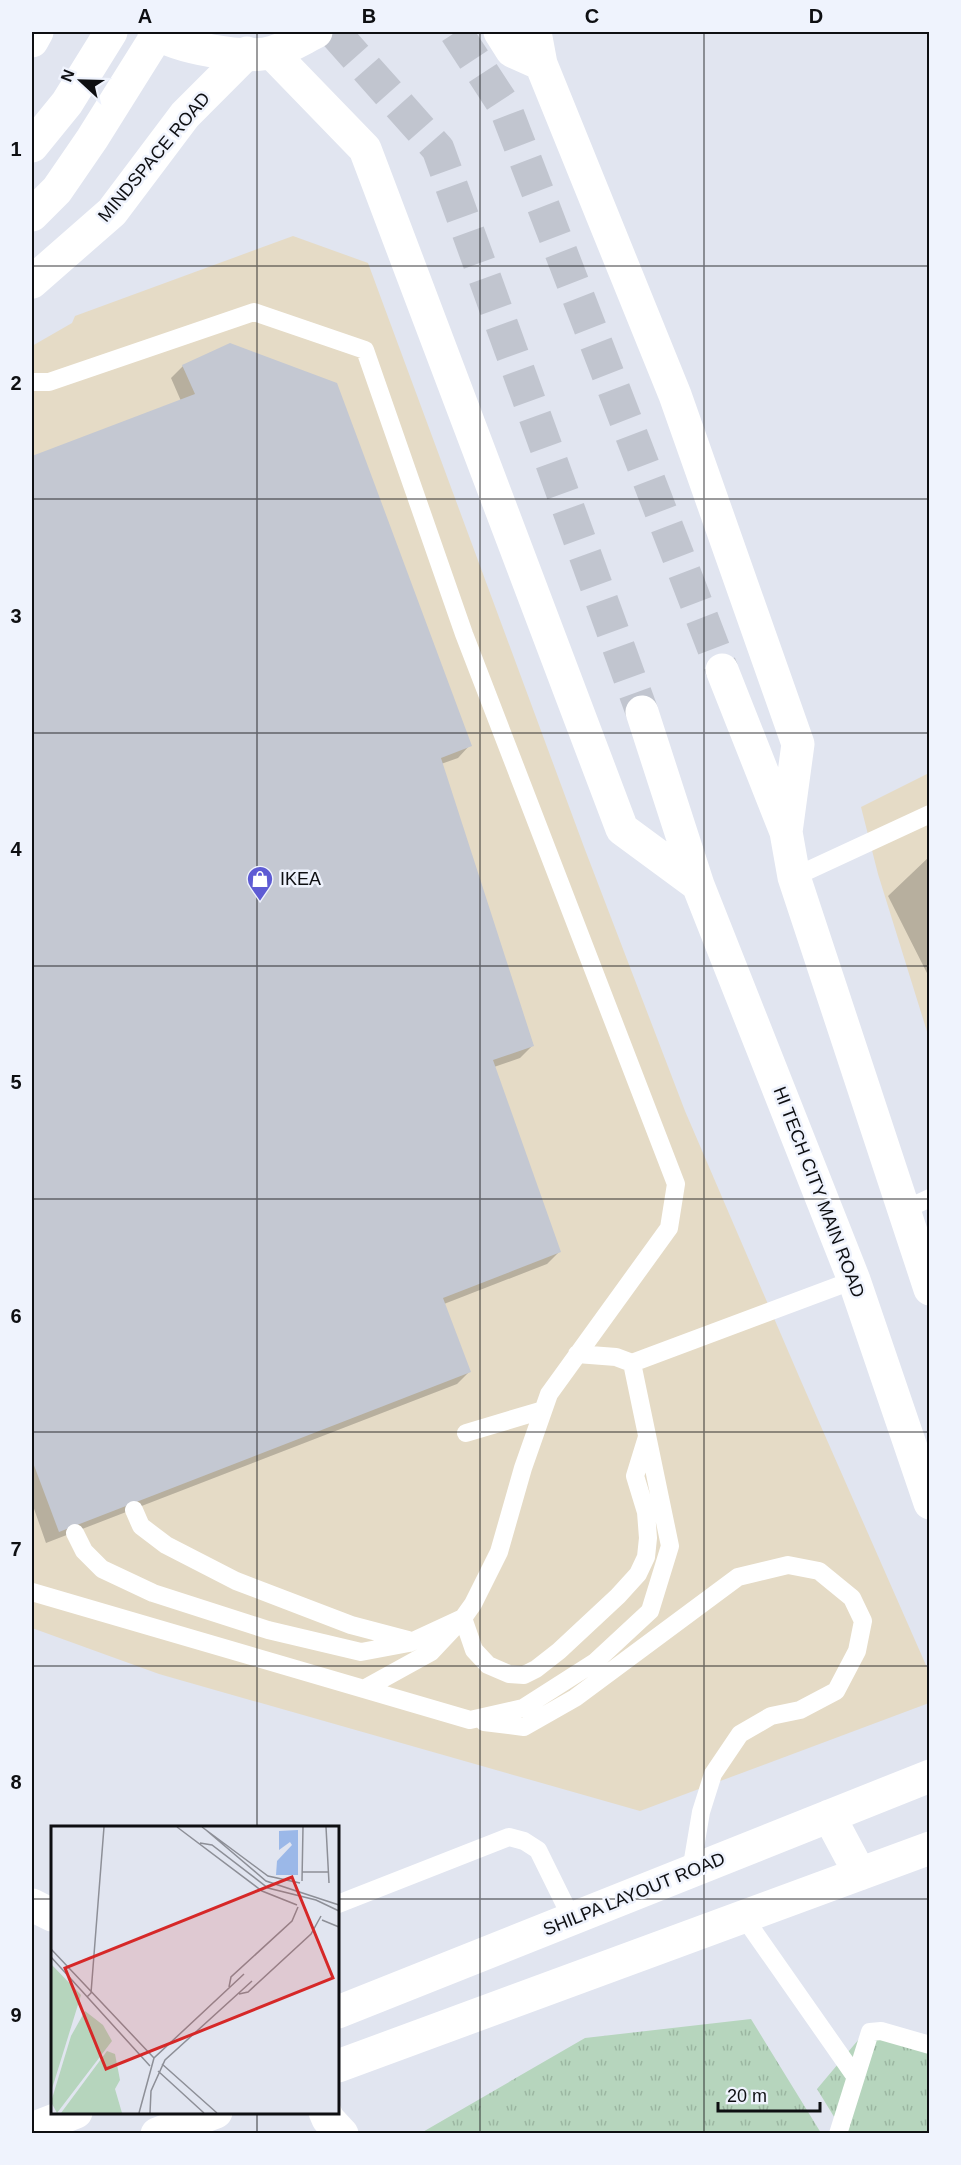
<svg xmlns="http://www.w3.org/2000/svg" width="961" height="2165" viewBox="0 0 961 2165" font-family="Helvetica,sans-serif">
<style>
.commercial{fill:#e5dbc6}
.grass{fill:url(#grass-tufts)}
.shadow{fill:#0003}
.building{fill:#c4c8d2}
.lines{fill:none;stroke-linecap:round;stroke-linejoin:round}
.primary-tunnel{stroke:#c1c5cf;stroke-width:33;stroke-dasharray:33 16;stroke-linecap:butt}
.lane{stroke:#fff;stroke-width:18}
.street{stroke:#fff;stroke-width:33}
.secondary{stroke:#fff;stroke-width:33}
.primary{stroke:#fff;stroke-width:33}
.grid{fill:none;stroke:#0e0f12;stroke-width:1.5;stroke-opacity:0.55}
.labels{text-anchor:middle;stroke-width:5;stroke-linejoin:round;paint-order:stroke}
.street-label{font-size:18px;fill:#0e0f12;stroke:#eff3fd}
.poi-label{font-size:18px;fill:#0e0f12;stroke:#eff3fd;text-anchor:start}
.inset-road{fill:none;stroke:#8d8f97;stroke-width:1.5}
.view{fill:#d62828;fill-opacity:0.15;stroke:#d62828;stroke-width:3}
.inset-edge{fill:none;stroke:#0e0f12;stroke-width:3}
.neatline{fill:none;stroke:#0e0f12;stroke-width:2}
.grid-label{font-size:20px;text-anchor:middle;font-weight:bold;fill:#0e0f12}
</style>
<defs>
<pattern id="grass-tufts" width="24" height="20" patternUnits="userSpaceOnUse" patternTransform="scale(1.5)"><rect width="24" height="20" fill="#b6d5bd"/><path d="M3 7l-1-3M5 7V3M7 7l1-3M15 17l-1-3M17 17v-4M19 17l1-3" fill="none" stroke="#9bb6a1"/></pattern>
</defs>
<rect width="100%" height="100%" fill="#e1e5f0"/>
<path class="commercial" d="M293,236L368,263L584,847L685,1111L801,1381L929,1672V1703L640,1811L159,1674L32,1628V346L72,323L75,316Z
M929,773V1038L878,874L861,807Z"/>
<path class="grass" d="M751,2019L821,2133H421L585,2038Z
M864,2033L929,2048V2133H844L817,2089Z"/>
<path class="shadow" d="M183,366L470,745L458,758L441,764L533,1045L520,1058L494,1067L559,1252L547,1264L444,1304L469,1372L457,1384L46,1543L32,1503V457L181,401L171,378Z
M930,856V979L888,896Z"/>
<path class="building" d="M230,343L337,383L472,746L441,758L534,1046L493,1060L561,1252L443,1298L471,1372L59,1532L32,1460V456L195,394L182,365Z"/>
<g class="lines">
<path class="primary-tunnel" d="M334,32L438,149L642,712
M456,32L505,107L722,670"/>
<path class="lane" d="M32,382H49L254,312L365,350L464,634L676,1184L669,1228L549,1394L523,1468L499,1552L473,1604L463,1618L431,1652L364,1689
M794,877L930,814
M904,1210L930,1198
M577,1354L616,1357L632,1363L854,1280
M466,1433L543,1410
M134,1510L141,1526L166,1545L236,1581L351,1625L408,1640
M75,1533L84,1551L102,1569L153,1593L268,1630L361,1652L409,1643L463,1618L474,1650L488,1665L509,1674L524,1675L536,1669L559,1651L618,1596L638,1574L646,1557L648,1538L646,1512L635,1476L647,1437
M32,1592L470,1720L523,1708L595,1662L650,1611L670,1546L632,1363
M484,1722L524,1727L575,1698L738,1577L788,1565L819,1571L852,1598L863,1621L857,1651L836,1691L800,1710L771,1716L740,1734L713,1774L701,1812L691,1871
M338,1904L509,1837L524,1841L538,1850L572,1919
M743,1916L855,2076
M838,2134L870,2032L881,2031L930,2045"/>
<path class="street" d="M325,2112L328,2119L342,2134"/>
<path class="secondary" d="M32,41L37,32
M32,146L67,103L111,32
M32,215L57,190L92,139L159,32
M32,282L112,212L185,115L247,53
M32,1905L52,1915"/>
<path class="primary" d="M154,32C178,48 246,60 273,52C288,48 302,39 316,32
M500,32L512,51L541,64
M535,32L541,64L675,395L798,744L786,832
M272,53L365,149L622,829L698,885
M722,670L786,832L794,877L930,1289
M642,712L698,885L854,1280L930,1503
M829,1816L860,1874
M338,2012L930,1776
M338,2066L930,1848
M32,2129L76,2112
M157,2134L216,2112"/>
</g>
<path class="grid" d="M257,32V1828M480,32V2134M704,32V2134M32,266H930M32,499H930M32,733H930M32,966H930M32,1199H930M32,1432H930M32,1666H930M32,1899H52M338,1899H930M257,2112V2134"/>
<defs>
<g id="shop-pin" transform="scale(1.35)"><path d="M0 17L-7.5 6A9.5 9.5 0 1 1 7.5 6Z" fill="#5e5bd4" stroke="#eff3fd"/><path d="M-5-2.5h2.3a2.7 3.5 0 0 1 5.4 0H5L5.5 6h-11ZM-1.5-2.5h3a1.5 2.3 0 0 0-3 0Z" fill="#fff"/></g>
</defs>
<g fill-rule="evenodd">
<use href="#shop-pin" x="260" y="879"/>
</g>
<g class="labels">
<g class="street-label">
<text transform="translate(154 157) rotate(-50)" y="6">MINDSPACE ROAD</text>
<text transform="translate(819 1192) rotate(69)" y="6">HI TECH CITY MAIN ROAD</text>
<text transform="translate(634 1894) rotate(-22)" y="6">SHILPA LAYOUT ROAD</text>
</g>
<g class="poi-label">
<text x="280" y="885">IKEA</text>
</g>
</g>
<g transform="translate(51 1826)">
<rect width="288" height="288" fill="#e1e5f0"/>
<path d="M0,138L30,169L0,266ZM34,185L52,199L61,215L6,287L0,276L20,210ZM56,225L64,228L69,254L64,263L71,287H10Z" fill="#b6d5bd"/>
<path d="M247,4V49H225L226,35L241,19L239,16L228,24V5Z" fill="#9bb8e8"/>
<path class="inset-road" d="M126,1L211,65L246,79M151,1L217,50L249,57M275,1L278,57M155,4L215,55L288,79M149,17L161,19L217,62L265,74L288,85M251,46H277M251,55L252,1M271,94L288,101M0,123L103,232M0,131L99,240M178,161L180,151L241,95L247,81M188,168L197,166L260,108L270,90M36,171L40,167L53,1M111,238L166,287M107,245L153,287M88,287L103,232L193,148M99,287L100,265L114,234L201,155"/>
<path class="view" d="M241,51L282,152L55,243L14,142Z"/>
<rect width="288" height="288" class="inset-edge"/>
</g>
<rect width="961" height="2165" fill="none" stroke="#eff3fd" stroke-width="66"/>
<g transform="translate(81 81) rotate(292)" stroke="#eff3fd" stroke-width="4.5" paint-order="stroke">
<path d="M0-4.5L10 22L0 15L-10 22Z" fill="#0e0f12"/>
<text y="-9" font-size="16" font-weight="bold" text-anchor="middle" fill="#0e0f12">N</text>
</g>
<path d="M718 2102v9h102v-9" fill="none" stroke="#0e0f12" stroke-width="3"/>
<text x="727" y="2102" font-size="18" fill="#0e0f12" stroke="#eff3fd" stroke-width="4.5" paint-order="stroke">20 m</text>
<rect x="33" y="33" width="895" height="2099" class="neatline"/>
<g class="grid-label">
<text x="145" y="23">A</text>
<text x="369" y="23">B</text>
<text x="592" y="23">C</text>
<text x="816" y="23">D</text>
<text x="16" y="156">1</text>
<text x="16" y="390">2</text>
<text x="16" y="623">3</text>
<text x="16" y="856">4</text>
<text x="16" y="1089">5</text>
<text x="16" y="1323">6</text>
<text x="16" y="1556">7</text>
<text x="16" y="1789">8</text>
<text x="16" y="2022">9</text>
</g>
</svg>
